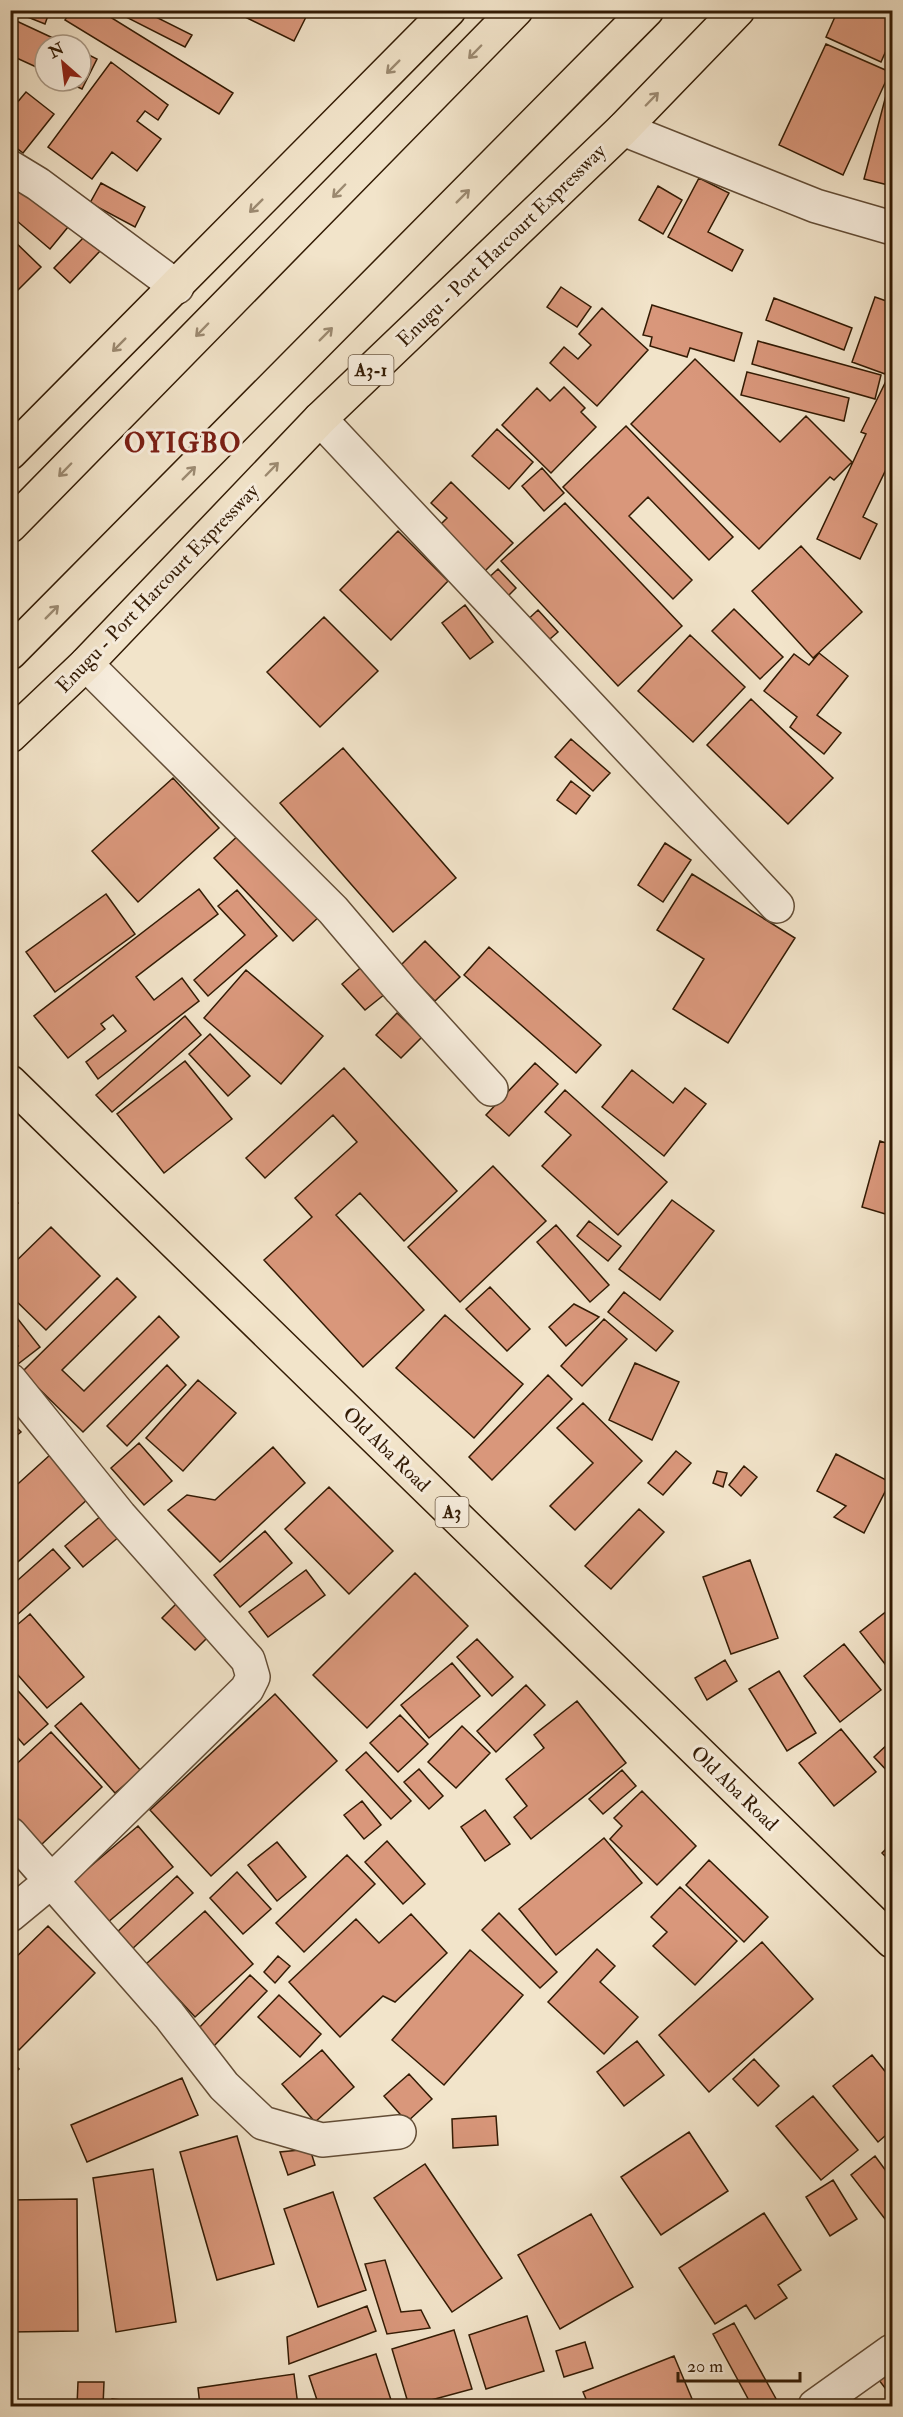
<svg xmlns="http://www.w3.org/2000/svg" width="903" height="2417" viewBox="0 0 903 2417" font-family="'IM FELL Double Pica',serif">
<style>
.building{fill:#d9977b;stroke:#331b04;stroke-width:1.5}
.lines{fill:none;stroke-linecap:round;stroke-linejoin:round}
.minor-casing{stroke:#634d36;stroke-width:36}
.major-casing{stroke:#331b04;stroke-width:36}
.highway-casing{stroke:#331b04;stroke-width:36}
.minor{stroke:#f7eddd;stroke-width:33}
.major{stroke:#f2e4ca;stroke-width:33}
.highway{stroke:#f2e4ca;stroke-width:33}
.oneway{stroke:#9c8a71}
.labels{text-anchor:middle;stroke-width:6;stroke-linejoin:round;paint-order:stroke}
.shield{fill:#f7eddd;stroke:#6e5a45;stroke-width:1.5}
.shield-label{font-size:18px;font-weight:bold;fill:#331b04}
.street-label{font-size:20px;fill:#331b04;stroke:#f7eddd}
.district-label{font-size:26px;font-weight:bold;letter-spacing:1.5px;fill:#7a1f14;stroke:#f7eddd}
</style>
<rect width="100%" height="100%" fill="#f2e4ca"/>
<filter id="stains"><feTurbulence type="fractalNoise" baseFrequency=".00333" numOctaves="4"/><feColorMatrix values="0 0 0 0 .2 0 0 0 0 .09 0 0 0 0 .02 0 0 0 .5 -.17"/></filter>
<radialGradient id="worn" r=".72"><stop offset=".6" stop-color="#630" stop-opacity="0"/><stop offset="1" stop-color="#630" stop-opacity=".3"/></radialGradient>
<path class="building" d="M10,10H50L45,24Z
M71,10H99L233,93L219,114L65,20Z
M124,10H142L192,35L185,47L122,15Z
M231,10H308L309,11L294,41Z
M838,10H892V37L881,62L826,37Z
M10,18L68,45H45V71L10,55Z
M826,44L890,72L843,175L779,145Z
M81,51L97,59L82,89L65,81H81Z
M111,62L168,105L158,120L145,111L137,121L161,139L137,171L112,152L92,179L48,147Z
M890,80L892,81V186L864,179Z
M26,92L54,114L23,153L10,143V111Z
M699,178L729,193L708,232L743,250L732,271L668,237Z
M13,180L68,227L50,249L10,215V183Z
M101,183L145,207L135,227L90,203Z
M658,186L682,200L663,234L639,220Z
M85,236L100,251L70,283L54,268Z
M10,237L41,267L10,298Z
M561,287L591,307L577,327L547,307Z
M875,297L892,303V354L885,374L852,362Z
M774,298L852,328L844,350L766,320Z
M652,305L742,333L734,361L690,348L687,357L650,346L652,337L643,335Z
M602,308L648,350L597,406L550,363L564,347L578,359L591,345L579,334Z
M758,341L881,375L875,399L752,364Z
M695,359L780,442L806,416L852,462L834,480L830,477L759,549L631,424Z
M747,372L849,398L844,421L741,395Z
M888,377L892,379V457L863,517L877,524L860,559L817,539L866,434L861,432Z
M564,387L585,408L581,412L596,427L551,473L502,425L537,388L550,401Z
M626,426L733,537L709,560L648,497L629,516L692,580L673,599L563,487Z
M497,429L533,462L509,489L472,456Z
M542,468L564,493L544,511L522,486Z
M451,482L513,543L481,575L435,530L447,518L431,503Z
M565,503L682,626L618,686L501,561Z
M398,531L448,581L391,640L340,590Z
M801,546L862,612L813,658L752,591Z
M498,569L516,588L502,602L483,583Z
M465,605L493,642L470,659L442,623Z
M734,609L783,657L760,679L712,631Z
M538,610L558,632L543,645L523,624Z
M324,617L378,671L320,727L267,672Z
M690,635L745,687L693,742L638,691Z
M819,653L848,676L817,715L841,733L824,754L790,727L797,717L764,691L794,654L809,665Z
M751,699L833,778L788,824L707,745Z
M571,739L610,773L593,791L555,757Z
M343,748L456,878L393,932L280,803Z
M173,778L219,828L138,902L92,851Z
M571,781L590,796L576,814L557,800Z
M242,832L322,914L293,941L214,858Z
M665,843L691,860L663,902L638,885Z
M692,874L795,938L728,1043L673,1009L704,959L657,930Z
M199,889L218,914L136,977L154,1000L182,978L199,1001L98,1079L86,1062L126,1031L113,1015L101,1024L105,1029L68,1058L34,1016Z
M237,890L277,936L208,996L194,980L245,935L218,906Z
M106,894L135,934L55,992L26,952Z
M425,941L460,977L435,1001L400,966Z
M489,947L601,1045L576,1073L464,975Z
M366,963L390,990L365,1010L342,984Z
M246,970L323,1036L281,1084L204,1018Z
M397,1013L422,1037L401,1058L376,1035Z
M185,1016L201,1035L112,1112L96,1095Z
M210,1034L250,1076L228,1096L189,1054Z
M185,1061L232,1119L164,1173L117,1114Z
M535,1063L558,1084L509,1136L486,1115Z
M344,1068L457,1191L404,1241L360,1193L336,1215L424,1310L363,1367L264,1260L312,1217L295,1198L357,1142L333,1115L265,1178L246,1158Z
M632,1070L673,1103L685,1088L706,1104L664,1156L602,1107Z
M565,1090L667,1182L618,1235L542,1166L571,1135L545,1112Z
M880,1141L892,1145V1216L862,1207Z
M493,1166L546,1221L460,1302L408,1247Z
M10,1196L18,1203L10,1211Z
M672,1200L714,1231L660,1300L619,1269Z
M589,1221L621,1246L608,1261L577,1236Z
M556,1225L609,1285L590,1302L537,1242Z
M51,1227L100,1276L46,1330L10,1295V1267Z
M117,1278L136,1297L62,1370L84,1391L159,1316L179,1337L83,1432L22,1372Z
M490,1287L530,1329L507,1351L466,1309Z
M624,1292L673,1331L656,1351L608,1312Z
M574,1304L599,1317L566,1346L549,1327Z
M10,1309L40,1347L18,1364L10,1354V1351L18,1346L13,1339L10,1341Z
M445,1315L523,1384L474,1438L396,1368Z
M604,1319L627,1339L582,1386L561,1366Z
M635,1363L679,1382L652,1440L609,1420Z
M167,1365L186,1385L127,1446L107,1426Z
M548,1375L572,1399L492,1480L469,1457Z
M198,1380L236,1413L183,1471L146,1438Z
M583,1403L642,1461L575,1530L550,1506L593,1463L557,1428Z
M10,1421L21,1432L10,1441Z
M139,1443L172,1481L144,1505L111,1468Z
M273,1447L305,1483L220,1562L168,1510L187,1495L215,1500Z
M676,1451L691,1463L663,1495L648,1483Z
M836,1454L890,1482L864,1533L834,1517L846,1506L817,1491Z
M50,1455L89,1498L10,1569V1491Z
M744,1466L757,1477L741,1496L729,1485Z
M717,1471L727,1473L723,1487L713,1483Z
M329,1487L393,1551L349,1594L285,1529Z
M639,1509L664,1532L611,1589L585,1566Z
M102,1515L120,1536L83,1567L65,1546Z
M265,1531L292,1563L240,1607L214,1575Z
M53,1549L70,1568L10,1621V1587Z
M750,1560L778,1638L731,1654L703,1577Z
M306,1570L325,1595L268,1637L249,1612Z
M415,1573L468,1626L367,1728L313,1675Z
M179,1601L212,1633L195,1650L162,1618Z
M892,1607V1673L860,1632Z
M30,1614L84,1677L47,1708L10,1666V1631Z
M477,1639L513,1677L492,1696L457,1657Z
M844,1644L881,1690L840,1722L804,1676Z
M725,1660L737,1681L707,1700L695,1678Z
M452,1663L480,1696L429,1738L401,1705Z
M779,1671L816,1733L787,1751L749,1689Z
M10,1682L48,1724L24,1745L10,1729Z
M526,1685L545,1705L496,1752L477,1731Z
M275,1694L337,1761L211,1876L150,1810Z
M577,1701L626,1763L531,1839L514,1817L527,1806L506,1779L544,1748L534,1735Z
M81,1703L141,1771L115,1793L55,1726Z
M400,1715L428,1744L398,1772L370,1743Z
M462,1726L490,1753L456,1788L428,1762Z
M841,1729L876,1772L834,1806L799,1763Z
M51,1732L102,1787L41,1845L10,1813V1770Z
M891,1741L892,1743V1776L874,1757Z
M366,1752L411,1801L391,1819L346,1770Z
M419,1769L443,1796L429,1809L404,1782Z
M622,1770L636,1786L603,1814L589,1799Z
M642,1791L696,1846L657,1885L610,1839L622,1826L614,1818Z
M362,1801L381,1825L364,1839L344,1815Z
M485,1810L510,1844L485,1861L461,1827Z
M138,1826L173,1867L107,1923L72,1882Z
M604,1838L642,1883L556,1955L519,1909Z
M387,1841L425,1884L403,1904L365,1862Z
M277,1842L306,1877L277,1901L248,1865Z
M892,1843V1863L882,1853Z
M347,1855L375,1884L304,1952L276,1923Z
M709,1860L768,1917L744,1942L686,1885Z
M237,1872L271,1909L243,1934L210,1898Z
M177,1876L193,1893L131,1950L116,1933Z
M680,1887L737,1941L695,1985L653,1946L667,1932L651,1917Z
M205,1911L253,1964L195,2017L146,1964Z
M499,1913L557,1972L540,1988L482,1930Z
M411,1914L447,1953L395,2002L383,1996L340,2037L289,1982L356,1919L379,1943Z
M48,1926L95,1973L19,2050L10,2041V1963Z
M762,1942L813,1999L709,2092L659,2035Z
M597,1949L615,1966L600,1982L638,2017L604,2054L548,2002Z
M470,1950L523,1995L444,2085L392,2040Z
M278,1956L290,1966L275,1983L264,1972Z
M250,1975L267,1991L213,2047L196,2031Z
M279,1995L321,2034L300,2057L258,2017Z
M637,2041L664,2075L624,2106L597,2072Z
M322,2050L354,2087L315,2122L282,2084Z
M872,2055L892,2080V2130L878,2142L833,2086Z
M754,2059L779,2086L758,2106L733,2079Z
M10,2060L19,2069L10,2077Z
M409,2074L432,2099L407,2122L384,2096Z
M182,2078L198,2115L87,2162L71,2125Z
M813,2096L858,2150L821,2180L776,2126Z
M496,2116L498,2145L453,2148L452,2119Z
M689,2132L728,2191L661,2235L621,2177Z
M237,2136L274,2264L217,2280L180,2152Z
M310,2149L315,2165L288,2175L280,2152Z
M875,2156L892,2179V2228L851,2175Z
M425,2164L502,2278L452,2312L374,2198Z
M153,2169L176,2322L116,2332L93,2178Z
M833,2180L857,2219L830,2236L806,2197Z
M333,2192L366,2290L318,2307L284,2209Z
M77,2199L78,2331L10,2332V2200Z
M764,2213L801,2270L778,2285L787,2298L755,2319L746,2305L715,2324L679,2268Z
M591,2214L633,2287L560,2329L518,2255Z
M385,2260L401,2312L421,2310L430,2328L387,2334L365,2264Z
M367,2306L376,2331L289,2364L287,2337Z
M527,2316L544,2371L486,2389L469,2335Z
M734,2323L780,2406H752L713,2334Z
M454,2330L472,2389L409,2406L392,2349Z
M585,2342L593,2368L564,2377L556,2351Z
M376,2354L393,2406H319L309,2376Z
M674,2356L695,2406H589L583,2392Z
M892,2362V2397L875,2375Z
M294,2374L298,2406H200L198,2388Z
M78,2382H104L103,2406H77Z
M112,2399L162,2404V2406H111Z"/>
<g class="lines">
<g class="minor-casing">
<path id="minor" d="M623,129L816,206L892,228
M10,167L38,184L177,287
M320,419L777,906
M86,664L333,910L401,990L491,1089
M10,1380L120,1516L248,1660L253,1677L247,1689L50,1882L10,1915
M10,1834L169,2015L224,2086L263,2123L322,2140L399,2132
M815,2406L892,2351"/>
</g>
<g class="major-casing">
<path id="major" d="M10,453L449,10
M10,736L86,664L320,419L623,129L738,10
M10,1082L892,1941"/>
</g>
<g class="highway-casing">
<path id="highway" d="M10,526L516,10
M10,653L647,10"/>
</g>
<use href="#minor" class="minor"/>
<use href="#major" class="major"/>
<use href="#highway" class="highway"/>
</g>
<defs><path id="oneway-shaft" d="M-6 0H5M1.5-3L5.5 0L1.5 3" fill="none" stroke-width="1.6" stroke-linecap="round" stroke-linejoin="round" transform="scale(1.5)"/></defs>
<g class="oneway">
<use href="#oneway-shaft" transform="translate(475 52) rotate(134)"/>
<use href="#oneway-shaft" transform="translate(393 67) rotate(135)"/>
<use href="#oneway-shaft" transform="translate(652 99) rotate(-46)"/>
<use href="#oneway-shaft" transform="translate(339 191) rotate(134)"/>
<use href="#oneway-shaft" transform="translate(463 196) rotate(-45)"/>
<use href="#oneway-shaft" transform="translate(256 206) rotate(135)"/>
<use href="#oneway-shaft" transform="translate(202 330) rotate(134)"/>
<use href="#oneway-shaft" transform="translate(326 334) rotate(-45)"/>
<use href="#oneway-shaft" transform="translate(119 345) rotate(135)"/>
<use href="#oneway-shaft" transform="translate(272 469) rotate(-46)"/>
<use href="#oneway-shaft" transform="translate(65 470) rotate(134)"/>
<use href="#oneway-shaft" transform="translate(189 473) rotate(-45)"/>
<use href="#oneway-shaft" transform="translate(52 612) rotate(-45)"/>
</g>
<g class="labels">
<g class="shield">
<rect x="348.5" y="355" width="45" height="30" rx="4.5"/>
<rect x="435.5" y="1497" width="33" height="30" rx="4.5"/>
</g>
<g class="shield-label">
<text x="371" y="376">A3-1</text>
<text x="452" y="1518">A3</text>
</g>
<g class="street-label">
<text transform="translate(501 245) rotate(-44)" y="7">Enugu - Port Harcourt Expressway</text>
<text transform="translate(157 588) rotate(-46)" y="7">Enugu - Port Harcourt Expressway</text>
<text transform="translate(387 1449) rotate(44)" y="7">Old Aba Road</text>
<text transform="translate(735 1788) rotate(44)" y="7">Old Aba Road</text>
</g>
<g class="district-label">
<text x="183" y="452">OYIGBO</text>
</g>
</g>
<rect width="903" height="2417" fill="none" stroke="#f2e4ca" stroke-width="36"/>
<rect x="12" y="12" width="879" height="2393" fill="none" stroke="#331b04" stroke-width="3"/>
<rect x="18" y="18" width="867" height="2381" fill="none" stroke="#331b04" stroke-width="1.5"/>
<g transform="translate(63 63) rotate(332)"><circle r="28" fill="#f7eddd" stroke="#a99986" stroke-width="1.5"/>
<path d="M0-4.5L10 22L0 15L-10 22Z" fill="#8f2418"/>
<text y="-9" font-size="16" font-weight="bold" text-anchor="middle" fill="#331b04">N</text>
</g>
<path d="M678 2372v9h122v-9" fill="none" stroke="#331b04" stroke-width="3"/>
<text x="687" y="2372" font-size="18" fill="#331b04" stroke="#f7eddd" stroke-width="4.5" paint-order="stroke">20 m</text>
<rect width="100%" height="100%" filter="url(#stains)"/>
<rect width="100%" height="100%" fill="url(#worn)"/>
</svg>
